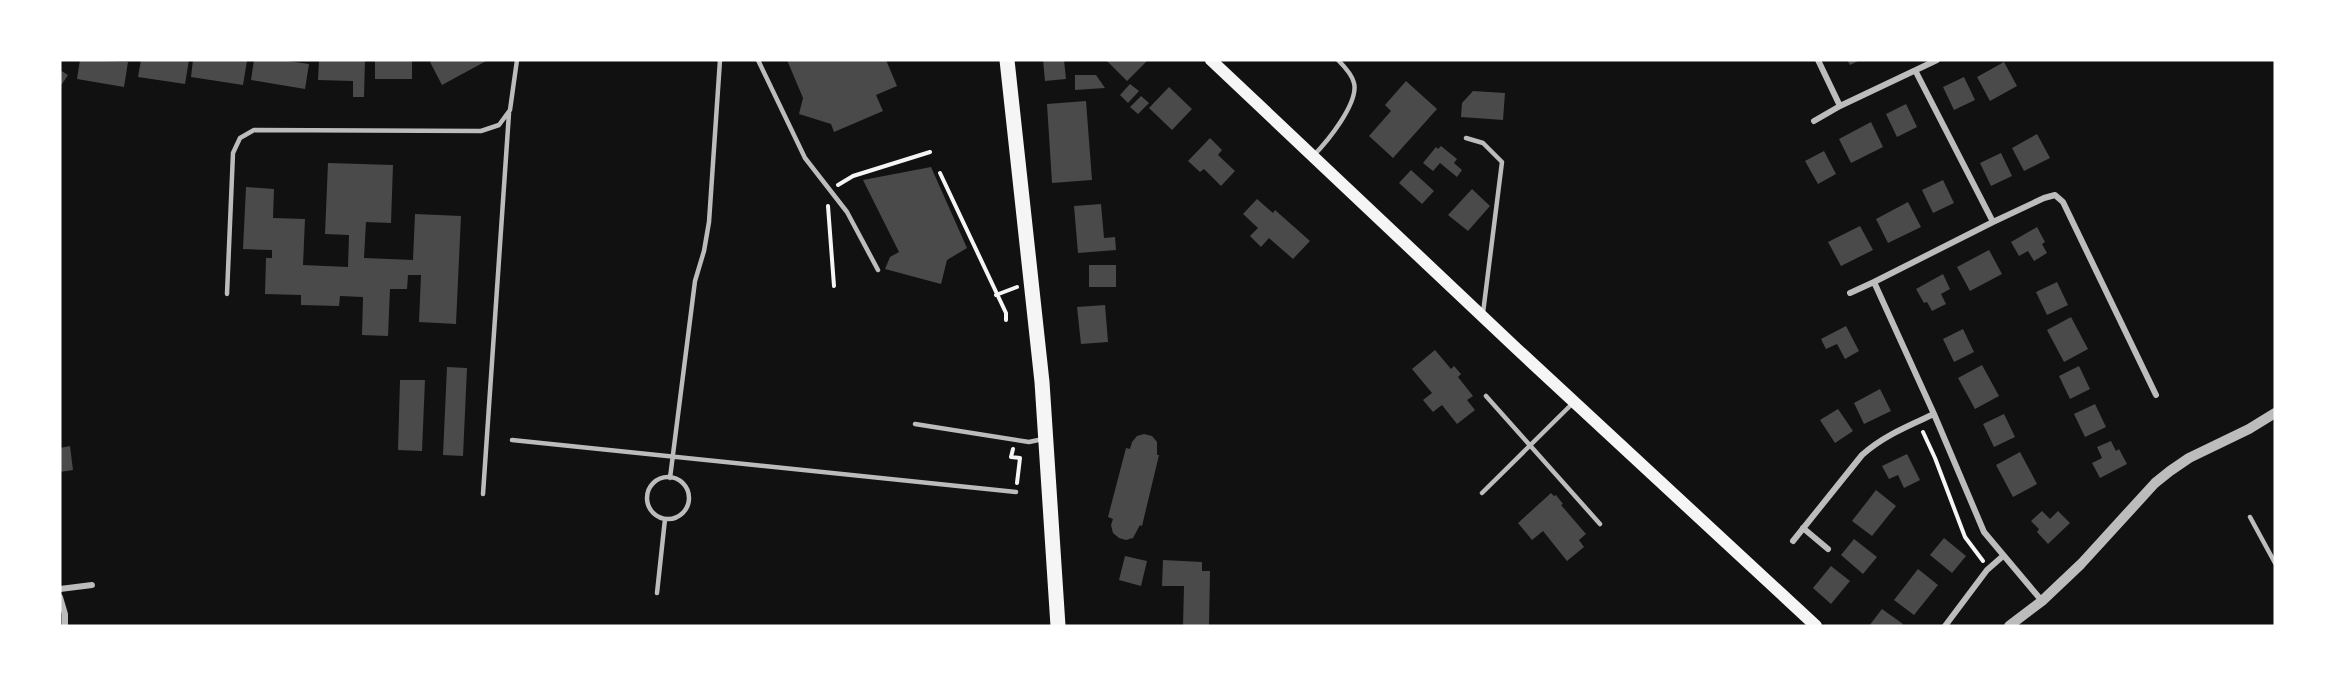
<svg xmlns="http://www.w3.org/2000/svg" width="2335" height="686" viewBox="0 0 2335 686" font-family="'Fira Sans Condensed',sans-serif">
<style>
.building{fill:#4a4a4a}
.lines{fill:none;stroke-linecap:round;stroke-linejoin:round}
.path{stroke:#f5f5f5;stroke-width:4}
.service{stroke:#bcbcbc;stroke-width:4.5}
.minor{stroke:#bcbcbc;stroke-width:6}
.tertiary{stroke:#bcbcbc;stroke-width:10}
.secondary{stroke:#f5f5f5;stroke-width:12}
.primary{stroke:#f5f5f5;stroke-width:15}
</style>
<rect width="100%" height="100%" fill="#111"/>
<path class="building" d="M80,60L128,62L124,87L77,79Z
M141,60H189L185,84L138,77Z
M193,60L247,61L243,85L191,77Z
M254,60H281L309,64L305,89L251,80Z
M319,60H365L364,97H353V81L318,80Z
M375,60H412V79H375Z
M433,60H488L442,85L430,62Z
M787,60H886L897,86L876,95L883,111L834,132L831,124L799,114L803,98Z
M1043,60H1064L1066,79L1045,81Z
M1106,60H1148L1127,81Z
M1847,60H1860L1850,65Z
M2004,62L2017,86L1990,101L1977,77Z
M60,70L68,75L60,87Z
M1075,75H1096L1105,88L1075,90Z
M1964,77L1975,100L1954,110L1943,87Z
M1406,81L1437,109L1393,158L1369,136L1391,111L1385,105Z
M1130,84L1139,91L1128,103L1120,95Z
M1169,87L1192,109L1172,130L1149,108Z
M1473,91L1505,93L1503,120L1461,117L1462,103Z
M1141,96L1149,103L1138,114L1130,107Z
M1086,101L1092,180L1052,183L1047,104Z
M1906,104L1917,127L1897,137L1886,114Z
M1871,122L1883,147L1851,163L1839,139Z
M2037,134L2050,158L2024,171L2012,148Z
M1210,138L1222,150L1218,155L1235,171L1221,186L1204,169L1200,172L1188,161Z
M1441,146L1457,159L1454,163L1462,170L1457,177L1440,163L1433,171L1423,163L1436,147L1438,149Z
M1824,151L1836,174L1818,184L1805,161Z
M2001,153L2012,176L1991,186L1980,163Z
M328,163L393,165L391,223L366,222L364,258L413,260L415,214L461,216L456,324L419,322L421,275H408L407,289H390L388,336L362,335L363,297L340,296L339,306L301,305V295L265,294L266,258H272V250L243,249L246,187L274,189L273,218L305,219L303,265L348,267L349,235L325,234Z
M931,167L967,248L947,260L941,284L885,269L890,257L899,252L863,180Z
M1411,170L1434,191L1422,204L1399,183Z
M1943,180L1954,203L1933,213L1922,190Z
M1472,189L1490,206L1468,231L1448,215Z
M1257,199L1273,213L1275,210L1310,241L1293,259L1269,238L1261,247L1250,236L1258,228L1243,214Z
M1908,202L1921,227L1888,243L1876,219Z
M1101,204L1104,238L1115,237L1116,250L1078,253L1074,206Z
M1860,226L1873,250L1841,266L1828,242Z
M2037,227L2045,242L2042,244L2047,253L2034,261L2028,251L2019,256L2011,242Z
M1989,250L2002,274L1970,291L1957,267Z
M1089,265H1116V287H1089Z
M1943,274L1950,289L1941,294L1946,304L1932,311L1927,302L1924,303L1916,289Z
M2057,282L2068,305L2047,315L2036,292Z
M1105,305L1108,342L1081,344L1077,307Z
M2071,317L2088,349L2064,362L2047,330Z
M1846,326L1859,351L1845,359L1837,344L1826,349L1821,339Z
M1963,329L1974,352L1954,362L1943,339Z
M1435,350L1451,369L1454,366L1461,374L1458,377L1473,396L1467,400L1475,410L1457,424L1442,405L1433,412L1423,400L1432,393L1412,369Z
M1982,365L1999,396L1975,409L1958,378Z
M2079,366L2090,389L2070,399L2059,376Z
M447,367L467,368L463,456L443,455Z
M400,380H425L422,451L398,450Z
M1880,389L1891,411L1864,424L1854,403Z
M2095,404L2106,427L2085,437L2074,414Z
M1838,409L1853,431L1835,443L1820,420Z
M2004,414L2015,437L1994,447L1983,424Z
M1144,434L1152,436L1157,442V455H1159L1142,526L1140,525L1133,538L1126,540L1119,538L1113,533L1111,525L1113,519L1108,517L1126,448L1130,449L1132,442L1137,436Z
M2111,441L2116,451L2119,449L2127,464L2100,478L2092,463L2102,458L2097,447Z
M70,446L73,470L60,472V448Z
M2020,452L2037,484L2013,497L1996,465Z
M1907,454L1920,480L1904,488L1898,475L1889,479L1882,466Z
M1876,490L1896,506L1872,536L1852,521Z
M1551,493L1554,496L1556,495L1563,504L1561,505L1586,534L1579,540L1584,547L1567,561L1543,531L1532,540L1518,523Z
M2042,511L2050,519L2058,511L2070,523L2048,544L2037,532L2039,529L2031,521Z
M1944,538L1966,556L1952,573L1930,555Z
M1854,539L1877,557L1863,574L1841,555Z
M1125,556L1147,561L1141,586L1119,580Z
M1163,560L1202,562V571H1210L1209,626H1183L1184,586H1162Z
M1831,566L1850,581L1831,604L1813,588Z
M1918,569L1938,585L1914,615L1894,600Z
M1882,609L1903,624L1901,626H1869Z"/>
<g class="lines">
<path class="path" d="M940,173L1006,313V320
M838,185L853,176L930,152
M828,206L834,286
M996,295L1017,287
M1923,432L1935,458L1965,537L1983,561
M1013,449L1011,457L1020,458L1017,483"/>
<path class="service" d="M758,60L805,158L847,212L878,270
M1466,138L1483,143L1502,162L1483,313
M1313,156C1327,142 1359,103 1354,83C1352,74 1344,66 1338,60
M227,294L233,153L240,138L254,130L481,131L499,125L510,110L517,60
M1486,396L1600,524
M915,424L1029,442L1043,439
M512,440L1016,492
M647 498a21 21 0 1 1 42 0a21 21 0 1 1-42 0Z
M670,478L695,281L704,251L709,222L720,60
M1482,493L1574,402
M483,494L509,113
M2250,517L2275,563
M657,593L665,519"/>
<path class="minor" d="M1818,60L1840,106L1937,60
M1916,72L1993,222
M1814,121L1840,106
M1850,293L1874,282
M1803,528L1828,549
M1793,541L1862,455C1883,436 1908,426 1934,414
M60,589L92,585
M60,597L65,614V626
M2042,601L1984,532L1934,414L1874,282L1993,222L2044,198L2055,195L2063,202L2156,395
M1945,626L1987,570L2003,556"/>
<path class="tertiary" d="M2009,626L2042,601L2081,564L2155,483L2170,471L2189,458L2249,429L2275,413"/>
<path class="secondary" d="M1211,60L1517,349L1816,626"/>
<path class="primary" d="M1007,60L1042,382L1058,626"/>
</g>
<rect width="2335" height="686" fill="none" stroke="#ffffff" stroke-width="123"/>
</svg>
